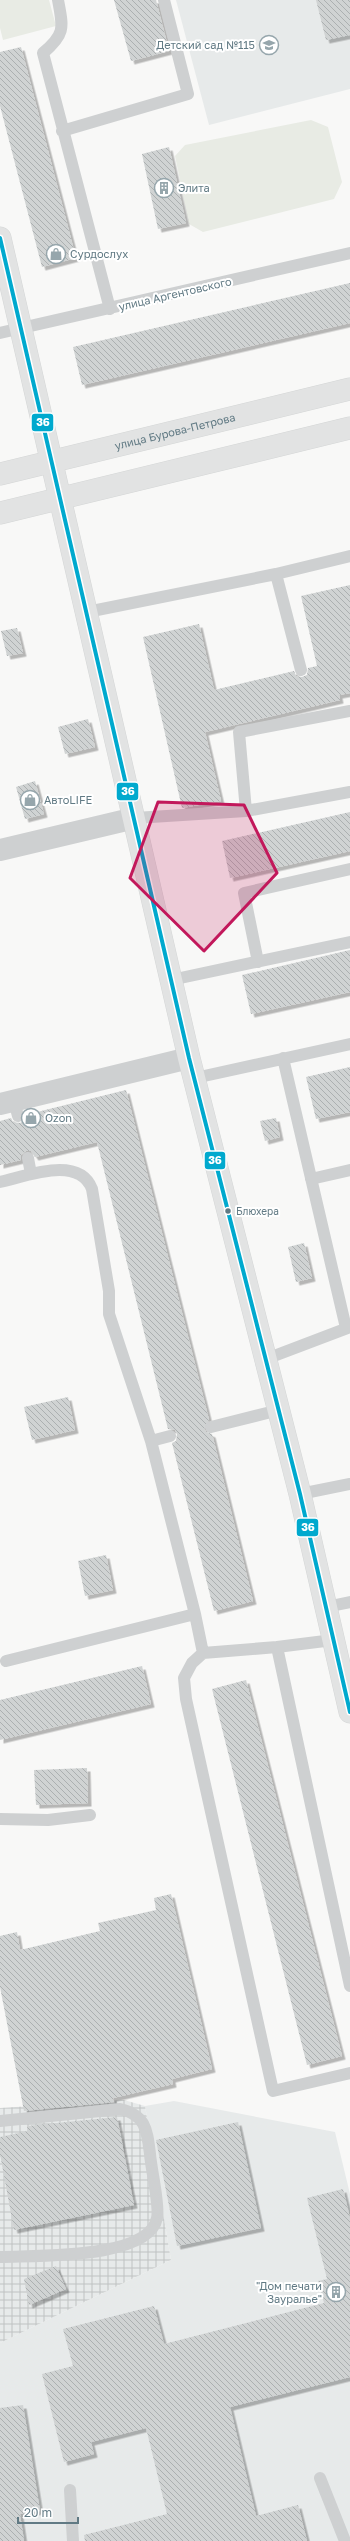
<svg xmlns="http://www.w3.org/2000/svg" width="350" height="2541" viewBox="0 0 350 2541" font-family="'Golos Text',sans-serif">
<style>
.built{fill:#e7eaea}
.industrial{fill:url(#industrial-grid)}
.park{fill:#e8ebe4}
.building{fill:url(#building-back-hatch);filter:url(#shadow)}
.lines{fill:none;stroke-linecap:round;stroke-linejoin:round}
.secondary-casing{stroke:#d4d6d6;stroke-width:23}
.service{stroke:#ced0d1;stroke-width:12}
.minor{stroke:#ced0d1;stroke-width:22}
.tertiary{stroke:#ced0d1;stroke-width:22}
.secondary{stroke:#e2e3e3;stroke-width:22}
.bus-1-casing{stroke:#fff;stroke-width:7}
.bus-1{stroke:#00a9ce;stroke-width:4}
.marked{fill:#c2185b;fill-opacity:0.2;stroke:#c2185b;stroke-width:3;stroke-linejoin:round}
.bus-dot{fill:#617a84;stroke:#fff;stroke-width:1.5}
.labels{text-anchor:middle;stroke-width:4;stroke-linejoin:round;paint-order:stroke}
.bus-label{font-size:10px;fill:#617a84;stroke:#fff;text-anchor:start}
.poi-label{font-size:11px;fill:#617a84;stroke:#fff;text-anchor:start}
.street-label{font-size:11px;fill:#617a84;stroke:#fff}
.line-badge{stroke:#fff;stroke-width:1.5}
.badge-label{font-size:11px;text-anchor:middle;font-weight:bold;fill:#fff}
</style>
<defs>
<pattern id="industrial-grid" width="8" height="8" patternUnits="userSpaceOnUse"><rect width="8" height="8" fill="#e7eaea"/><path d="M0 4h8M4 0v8" fill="none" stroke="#bfc3c3"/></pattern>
<pattern id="building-back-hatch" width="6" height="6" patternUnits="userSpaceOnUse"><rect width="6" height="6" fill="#d0d3d3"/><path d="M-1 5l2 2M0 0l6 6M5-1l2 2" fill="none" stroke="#acb0b1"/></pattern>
<filter id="shadow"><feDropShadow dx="3.5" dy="3.5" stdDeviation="0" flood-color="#0004"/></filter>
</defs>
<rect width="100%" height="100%" fill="#f8f8f7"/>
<path class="built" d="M176,0H350V89L209,125Z
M174,2101L335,2132L350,2194V2541H0V2343L171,2260L145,2106Z"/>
<path class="industrial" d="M124,2100L145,2106L171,2260L0,2343V2108Z"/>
<path class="park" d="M0,0H49L56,26L3,40L0,28Z
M311,120L328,127L342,182L334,199L203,232L189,224L175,156L185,145Z"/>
<path class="building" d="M114,0H156L169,51L131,61Z
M316,0H350V35L326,40Z
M21,47L76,258L42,267L0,106V52Z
M169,147L186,223L158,229L142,154Z
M350,283V323L82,385L73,347Z
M350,585V693L339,695L340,700L205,732L221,801L182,808L143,637L199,624L214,690L294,671L296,676L302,677L307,675L308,668L317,666L301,596Z
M17,628L23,653L7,656L1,631Z
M88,719L95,747L65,754L58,727Z
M35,781L44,814L25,819L16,787Z
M350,812V851L230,878L222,841Z
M350,950V992L251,1014L242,975Z
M350,1067V1112L316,1119L306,1077Z
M126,1090L209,1420L204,1428L206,1432L212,1434L253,1601L214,1611L172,1443L176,1441L177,1434L175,1430L168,1429L97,1142L35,1157L31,1151H26L21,1155V1160L0,1165V1121L11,1118L13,1122L20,1123L24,1121L25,1115Z
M276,1118L280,1137L265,1141L260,1121Z
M304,1243L312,1278L296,1282L288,1247Z
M68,1397L75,1430L32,1440L24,1407Z
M106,1555L113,1590L85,1596L78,1561Z
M142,1666L151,1704L0,1740V1700Z
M246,1680L342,2056L307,2065L212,1689Z
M87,1768L88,1803L36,1805L34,1770Z
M171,1894L212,2069L172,2079L173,2084L113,2098L114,2102L24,2111L0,1987V1936L17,1932L20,1950L100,1931L98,1923L156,1910L154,1898Z
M117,2117L134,2205L14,2230L0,2154V2137L28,2131L27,2126Z
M238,2122L261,2228L177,2246L156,2140Z
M343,2189L350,2218V2377L230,2407L256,2516L298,2505L307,2541H85L84,2535L167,2514L146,2428L91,2442L94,2454L64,2462L42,2374L73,2366L63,2329L154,2306L164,2344L324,2303L318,2281L327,2279L307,2198Z
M56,2266L66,2289L29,2305L24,2279Z
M23,2405L40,2511L20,2514L24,2541H0V2408Z"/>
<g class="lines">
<g class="secondary-casing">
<g id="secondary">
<path d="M0,238L189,1058L300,1494L350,1712"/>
<path id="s1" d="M0,474L350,389"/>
<path d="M0,513L350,428"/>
</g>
</g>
<path class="service" d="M58,0C63,27 66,34 43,53L110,309
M62,131L188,94L164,0
M0,333L350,253
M276,574L301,670
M87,612L276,574L350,556
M246,811L350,792
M135,818L246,811L239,732L350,711
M258,962L244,893L350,869
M171,980L350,942
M283,1058L346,1328
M195,1078L350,1044
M14,1101L18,1116
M28,1158L31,1174
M311,1179L350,1170
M0,1182C27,1176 79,1155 92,1189L109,1291V1314L151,1441L195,1614
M266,1359L350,1327
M211,1427L279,1410
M151,1441L170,1436
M300,1494L350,1484
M326,1607L350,1602
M333,1640L277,1647L350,1986
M277,1647L203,1653L192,1663L184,1678L186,1699L273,2091L350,2073
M6,1661L195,1614L203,1653
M0,1819L48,1820L90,1815
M0,2121L120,2109C146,2115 147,2130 150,2154C151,2169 160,2206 157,2218C149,2260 34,2255 0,2257
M320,2478L345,2541
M70,2490L73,2541"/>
<path class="minor" d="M0,1104L189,1058"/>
<path class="tertiary" d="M0,850L135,818"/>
<use href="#secondary" class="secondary"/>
<g class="bus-1-casing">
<path id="bus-1" d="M0,238L189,1058L300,1494L350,1712"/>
</g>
<use href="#bus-1" class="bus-1"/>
</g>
<path class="marked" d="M158,802L244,805L277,873L204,951L130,878Z"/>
<defs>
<g id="school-ring" transform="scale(1)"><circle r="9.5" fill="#fff" stroke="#96a6ac" stroke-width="1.5"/><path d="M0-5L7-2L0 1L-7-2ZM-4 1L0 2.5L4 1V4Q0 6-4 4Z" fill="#96a6ac"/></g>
<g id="building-ring" transform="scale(1)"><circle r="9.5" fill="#fff" stroke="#96a6ac" stroke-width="1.5"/><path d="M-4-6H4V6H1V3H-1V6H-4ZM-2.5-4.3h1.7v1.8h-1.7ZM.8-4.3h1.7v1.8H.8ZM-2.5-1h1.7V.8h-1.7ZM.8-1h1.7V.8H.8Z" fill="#96a6ac"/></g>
<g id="shop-ring" transform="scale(1)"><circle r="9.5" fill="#fff" stroke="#96a6ac" stroke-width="1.5"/><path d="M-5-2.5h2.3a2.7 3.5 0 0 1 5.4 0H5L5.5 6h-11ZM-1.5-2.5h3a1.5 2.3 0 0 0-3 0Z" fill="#96a6ac"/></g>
</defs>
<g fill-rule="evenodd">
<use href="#school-ring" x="269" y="45"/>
<use href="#building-ring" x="164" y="188"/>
<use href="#shop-ring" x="56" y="254"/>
<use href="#shop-ring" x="30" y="800"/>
<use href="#shop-ring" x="31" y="1118"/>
<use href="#building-ring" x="336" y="2292"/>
</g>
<circle class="bus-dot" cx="228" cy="1211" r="3.5"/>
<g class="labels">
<g class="bus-label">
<text x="236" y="1215">Блюхера</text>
</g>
<g class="poi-label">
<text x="255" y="49" text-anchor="end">Детский сад №115</text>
<text x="178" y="192">Элита</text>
<text x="70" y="258">Сурдослух</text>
<text x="44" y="804">АвтоLIFE</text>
<text x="45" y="1122">Ozon</text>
<text x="322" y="2290" text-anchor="end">"Дом печати<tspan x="322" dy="13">Зауралье"</tspan></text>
</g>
<g class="street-label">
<text transform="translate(175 294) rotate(-13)" y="4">улица Аргентовского</text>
<text dy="4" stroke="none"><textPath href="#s1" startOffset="180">улица Бурова-Петрова</textPath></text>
</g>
</g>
<g class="line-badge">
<rect x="31" y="413" width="23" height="19" rx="4" fill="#00a9ce"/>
<rect x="116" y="782" width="23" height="19" rx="4" fill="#00a9ce"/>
<rect x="204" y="1151" width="22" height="19" rx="4" fill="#00a9ce"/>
<rect x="296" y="1518" width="23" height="19" rx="4" fill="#00a9ce"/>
</g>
<g class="badge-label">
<text x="43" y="426">36</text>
<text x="128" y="795">36</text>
<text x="215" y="1164">36</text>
<text x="308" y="1531">36</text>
</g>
<path d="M18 2517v6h60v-6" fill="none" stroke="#617a84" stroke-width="2"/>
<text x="24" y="2517" font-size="12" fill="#617a84" stroke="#ffffff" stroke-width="3" paint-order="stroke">20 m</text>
</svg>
